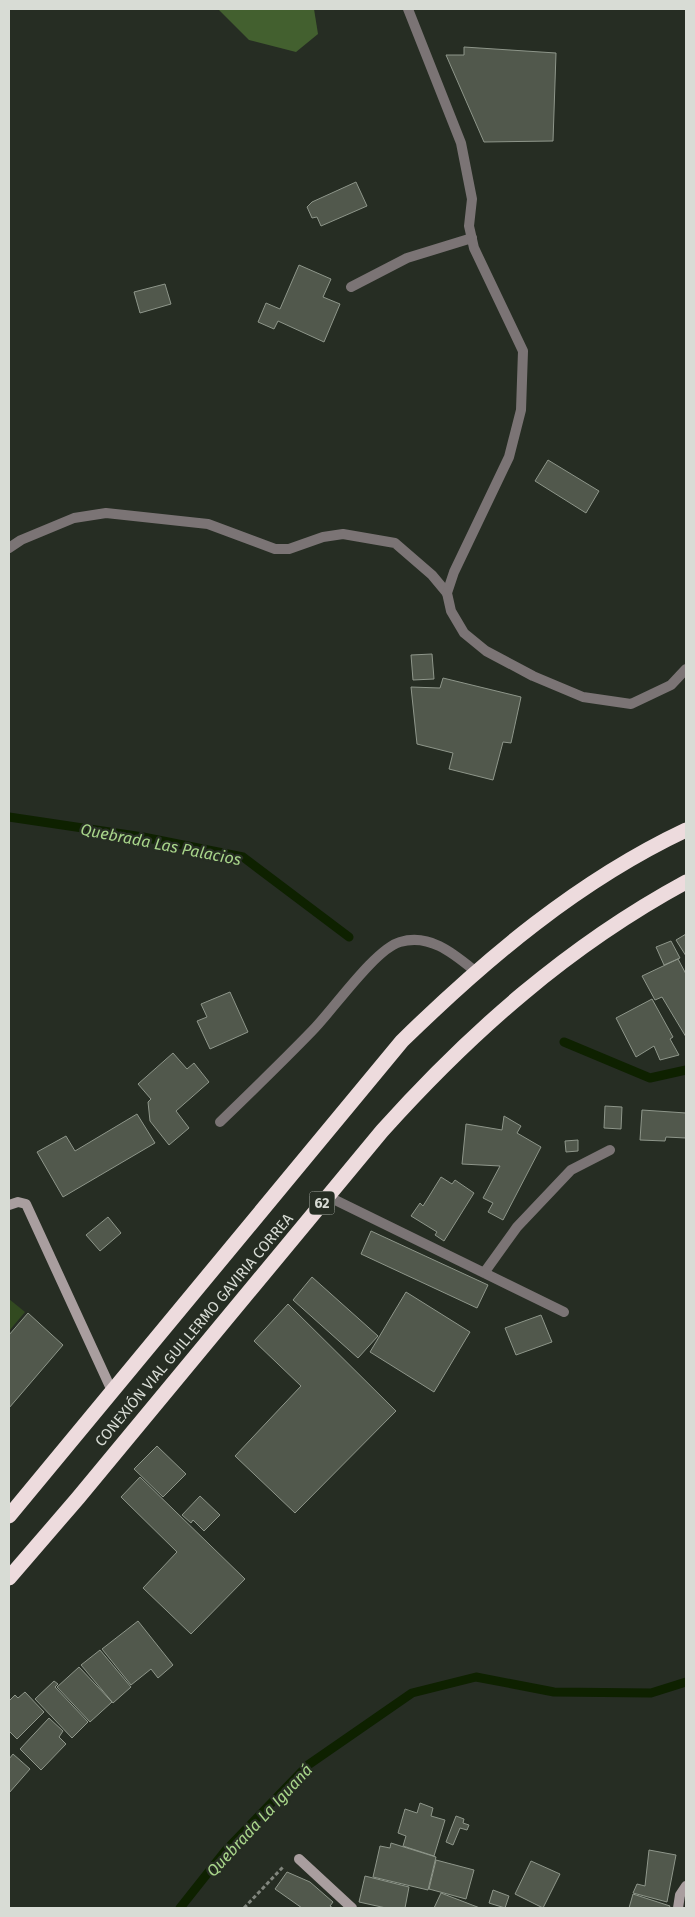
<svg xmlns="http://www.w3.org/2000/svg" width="695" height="1917" viewBox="0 0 695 1917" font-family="'Fira Sans',sans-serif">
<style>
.green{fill:#324a20}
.forest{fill:#43602f}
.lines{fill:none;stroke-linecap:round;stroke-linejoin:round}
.stream{stroke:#0e2100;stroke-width:9}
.building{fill:#51584c;stroke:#8e968a}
.path{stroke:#80857d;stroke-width:3;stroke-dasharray:4 2.5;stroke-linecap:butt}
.lane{stroke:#7b7475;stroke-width:10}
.street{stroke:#7b7475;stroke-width:10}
.secondary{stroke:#a99e9f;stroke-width:10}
.highway{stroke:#eddbdd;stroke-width:15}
.labels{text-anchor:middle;stroke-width:4.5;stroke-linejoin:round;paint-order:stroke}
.shield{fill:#262d23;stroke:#a3a8a0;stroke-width:1}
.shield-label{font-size:14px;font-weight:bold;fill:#d8dcd5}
.street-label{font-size:15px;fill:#d8dcd5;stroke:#262d23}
.water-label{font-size:16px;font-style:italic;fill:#a8d58a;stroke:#262d23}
</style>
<rect width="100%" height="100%" fill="#262d23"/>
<path class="green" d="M9,1299L25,1312L9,1331Z"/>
<path class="forest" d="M218,9H314L318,34L296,52L249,40Z"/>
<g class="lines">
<path class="stream" d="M9,817L143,837L243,857L349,937
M564,1042L650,1078L686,1070
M180,1908L226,1850L308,1765L412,1693L476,1677L554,1692L651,1693L686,1682"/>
</g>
<path class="building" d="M464,47L556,53L553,141L484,142L446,55H464Z
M356,182L367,206L321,226L317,217L312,218L307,207L312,202Z
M299,265L331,279L323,297L340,304L324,342L278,321L274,329L258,322L266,303L280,309Z
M165,284L171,304L140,313L134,292Z
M548,460L599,491L586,513L535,481Z
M432,654L434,679L413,680L411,655Z
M443,678L521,697L511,743L503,742L493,780L449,769L453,753L417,744L411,687L440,688Z
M686,934V956L676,940Z
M671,941L680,958L664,965L656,947Z
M678,959L686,974V1037L662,997L655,1000L642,976Z
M230,992L248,1032L210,1049L197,1021L207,1017L201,1004Z
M652,999L673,1037L670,1039L679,1055L660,1060L654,1046L636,1057L616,1018Z
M173,1053L187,1069L194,1063L209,1082L176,1111L189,1128L169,1145L150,1121L148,1102L151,1099L138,1084Z
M605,1106L622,1107L621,1129L604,1128Z
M642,1110L686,1113V1138L666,1137L665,1141L640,1140Z
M137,1114L155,1143L63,1197L37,1152L66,1136L75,1151Z
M504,1116L521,1126L517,1133L541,1147L503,1220L488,1212L493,1203L483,1198L500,1166L462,1164L466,1124L502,1130Z
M578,1140V1151L566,1152L565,1141Z
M441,1177L452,1184L455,1180L474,1193L444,1241L435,1235L437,1232L411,1216L420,1203L423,1206Z
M108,1217L121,1233L100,1251L86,1235Z
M371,1231L488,1285L477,1308L361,1254Z
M312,1277L378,1336L358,1358L293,1300Z
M406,1292L470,1332L434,1392L370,1352Z
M288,1304L396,1411L295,1513L235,1456L301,1386L254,1341Z
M28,1313L63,1345L9,1408V1335Z
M541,1315L552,1342L516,1355L505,1328Z
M157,1446L186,1474L163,1497L134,1469Z
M140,1477L245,1579L191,1634L143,1588L177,1552L121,1497Z
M200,1496L220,1515L204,1531L193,1520L191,1523L182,1515Z
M138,1621L173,1665L158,1678L151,1669L131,1685L102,1649Z
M100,1650L131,1687L113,1703L81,1665Z
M79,1667L112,1702L90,1722L57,1687Z
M54,1681L58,1684L55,1687L88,1722L72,1738L35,1699Z
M25,1692L44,1712L17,1739L9,1731V1701L15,1695L18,1698Z
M49,1718L63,1731L59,1737L66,1744L41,1770L20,1749Z
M13,1754L30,1769L9,1793V1759Z
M420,1803L433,1808L431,1816L445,1820L434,1856L403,1846L406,1836L398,1833L405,1809L417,1813Z
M456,1816L464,1819L463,1823L469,1825L467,1830L460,1828L453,1845L446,1842Z
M391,1843L436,1857L428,1890L373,1877L380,1846L390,1848Z
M649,1850L676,1855L667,1902L633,1893L637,1884L645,1886Z
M436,1860L474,1870L466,1899L429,1889Z
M531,1861L560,1874L543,1908L515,1894Z
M287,1872L310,1882L333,1902L330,1906L333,1908H302L275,1889Z
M365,1876L409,1887L405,1908H386L359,1902Z
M493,1890L509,1896L505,1908L489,1903Z
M441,1893L480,1908H434Z
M633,1894L670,1906L669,1908H629Z"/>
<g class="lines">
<path class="path" d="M244,1908L283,1867"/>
<path class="lane" d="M351,287L407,258L472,238
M9,548L21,540L74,518L106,513L208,524L275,549H289L323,537L343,534L395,543L432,575L447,593
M220,1122C251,1092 282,1062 312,1031C333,1010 375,949 400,942C430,933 454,954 475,971
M327,1196L564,1312
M484,1273L517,1227L571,1170L610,1150"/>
<path class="street" d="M408,9L461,143L472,199L469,226L474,248L523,351L521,410L509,457L454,572L447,593L451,611L464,633L486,651L533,676L583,697L631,704L671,685L686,669"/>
<path class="secondary" d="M9,1205L18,1202L26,1204L112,1391
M299,1859L352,1908
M678,1908L680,1895L686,1886"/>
<path class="highway" d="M9,1516L402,1041C487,958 578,881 686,830
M9,1578L78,1498L382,1131C471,1032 568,946 686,882"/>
</g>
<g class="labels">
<rect class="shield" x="309.5" y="1191.5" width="25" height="23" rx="4"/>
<g class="shield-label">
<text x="322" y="1208">62</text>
</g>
<g class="street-label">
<text transform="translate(194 1330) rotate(-50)" y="5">CONEXIÓN VIAL GUILLERMO GAVIRIA CORREA</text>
</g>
<g class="water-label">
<text transform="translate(161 844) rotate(11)" y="6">Quebrada Las Palacios</text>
<text transform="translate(259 1820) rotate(-47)" y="6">Quebrada La Iguaná</text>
</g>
</g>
<rect width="695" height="1917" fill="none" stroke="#d8dcd5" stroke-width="20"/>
</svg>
